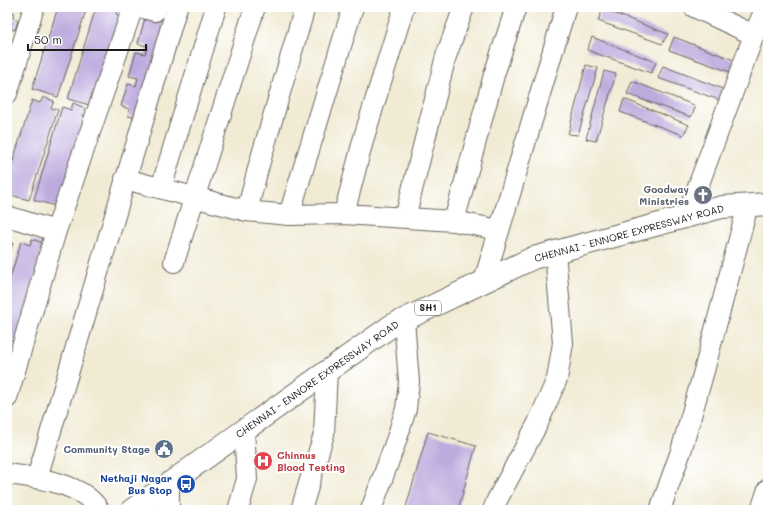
<svg xmlns="http://www.w3.org/2000/svg" width="775" height="517" viewBox="0 0 775 517" font-family="Mali,sans-serif">
<style>
.building{fill:#bdabde}
.lines{fill:none;stroke-linecap:round;stroke-linejoin:round}
.minor-casing{stroke:#67645c;stroke-width:22}
.major-casing{stroke:#67645c;stroke-width:24}
.minor{stroke:#fff;stroke-width:20}
.major{stroke:#fff;stroke-width:22}
.labels{text-anchor:middle;stroke-width:4;stroke-linejoin:round;paint-order:stroke}
.shield{fill:#fff;stroke:#606060;stroke-width:1}
.shield-label{font-size:9px;font-weight:bold;fill:#1c1c1c}
.worship-label{font-size:10px;font-weight:bold;fill:#5b616d;stroke:#fff;text-anchor:end}
.street-label{font-size:10px;fill:#1c1c1c;stroke:#fff}
.service-label{font-size:10px;font-weight:bold;fill:#4e5e75;stroke:#fff;text-anchor:end}
.health-label{font-size:10px;font-weight:bold;fill:#be3a42;stroke:#fff;text-anchor:start}
.transit-label{font-size:10px;font-weight:bold;fill:#164399;stroke:#fff;text-anchor:end}
</style>
<rect width="100%" height="100%" fill="#fff"/>
<filter id="ink" filterUnits="userSpaceOnUse"><feTurbulence type="fractalNoise" baseFrequency=".025" numOctaves="2"/><feDisplacementMap in="SourceGraphic" scale="8" xChannelSelector="R" yChannelSelector="G"/><feConvolveMatrix kernelMatrix="1 2 1 2 8 2 1 2 1" color-interpolation-filters="sRGB"/></filter>
<filter id="wash" filterUnits="userSpaceOnUse"><feTurbulence type="fractalNoise" baseFrequency=".012" numOctaves="4" result="noise"/><feDisplacementMap in="SourceGraphic" scale="16" xChannelSelector="R" yChannelSelector="G"/><feGaussianBlur stdDeviation="0.9" result="paint"/><feColorMatrix in="noise" values="0 0 0 0 0 0 0 0 0 0 0 0 0 0 0 0 0 1.4 0 .05"/><feComposite in="paint" operator="in"/></filter>
<g filter="url(#wash)">
<rect width="100%" height="100%" fill="#f1ebd4"/>
<g id="blocks">
<path class="building" d="M58,7H87L58,97L32,89Z
M96,7L105,9L106,7H118L116,14L122,16L93,106L68,99Z
M7,9L14,12L13,18L18,20L15,30L9,28L8,35Z
M603,9L668,34L662,44L598,21Z
M158,16L167,20L138,118L128,116L129,109L121,106L128,84L136,86L138,78L129,76L136,52L145,54L148,46L138,44L145,18L156,22Z
M592,37L656,62L651,73L587,50Z
M674,37L739,62L733,73L669,50Z
M586,65L598,68L578,135L568,134Z
M663,66L728,91L722,101L658,78Z
M604,71L616,74L596,141L586,139Z
M632,81L696,106L691,117L627,94Z
M43,97L54,101L51,108L58,110L29,200L7,194V180L32,100L40,103Z
M624,99L689,125L683,135L620,112Z
M73,103L85,108L82,115L88,117L60,207L34,200L62,107L71,110Z
M32,239L43,243L18,342L7,339V288L21,242L30,245Z
M7,242L13,243L7,260Z
M428,432L476,446L458,510H405Z"/>
</g>
</g>
<g filter="url(#ink)">
<use href="#blocks" fill-opacity="0" stroke="#67645c" stroke-width="1"/>
<g class="lines">
<g class="minor-casing">
<path id="minor" d="M139,7L155,11
M404,7L364,137L344,214L454,221L499,230
M694,7L754,35
M7,94L34,7
M125,179L247,211L289,215L344,214
M161,188L216,7
M247,211L259,165L305,7
M289,215L353,7
M7,216L56,231
M687,216L754,35L766,7
M405,218L446,56L464,7
M454,221L494,75L516,7
M174,262L255,7
M484,281L566,7
M7,398L56,231L133,7
M7,474C36,478 82,482 99,510
M37,478L177,7
M169,510V483
M238,510L247,479L244,430
M301,510L324,434L327,371
M371,510L397,438L406,409L409,382L404,320
M493,510L497,500L538,423L557,379L563,343L555,252
M660,510L681,451L704,371L748,205
M761,510L768,489"/>
</g>
<g class="major-casing">
<path id="major" d="M132,510L391,326L533,258L722,207L768,204"/>
</g>
<use href="#minor" class="minor"/>
<use href="#major" class="major"/>
</g>
</g>
<defs>
<g id="church-disc" transform="scale(1)"><circle r="9.5" fill="#6b7280" stroke="#fff"/><path d="M-1.2-6h2.4v3.5h3.3v2.4h-3.3V6h-2.4V-.1h-3.3v-2.4h3.3Z" fill="#fff"/></g>
<g id="civic-disc" transform="scale(1)"><circle r="9.5" fill="#5c6f8a" stroke="#fff"/><path d="M-.6-6.5H3V-4.5H.6V-3L4-1V1h2V6H-6V1h2V-1L-.6-3ZM-1.2 2.5V6h2.4V2.5Z" fill="#fff"/></g>
<g id="hospital-disc" transform="scale(1)"><circle r="9.5" fill="#e0444e" stroke="#fff"/><path d="M-5-5h3v3.5h4V-5h3V5h-3V1.5h-4V5h-3Z" fill="#fff"/></g>
<g id="bus-disc" transform="scale(1)"><circle r="9.5" fill="#1a4fb4" stroke="#fff"/><path d="M-5-6H5V4H4V6H2V4H-2V6H-4V4H-5ZM-3.5-4V0h7V-4ZM-3.5 1.2v1.5H-2V1.2ZM2 1.2v1.5H3.5V1.2Z" fill="#fff"/></g>
</defs>
<g fill-rule="evenodd">
<use href="#church-disc" x="703" y="195"/>
<use href="#civic-disc" x="164" y="449"/>
<use href="#hospital-disc" x="263" y="461"/>
<use href="#bus-disc" x="186" y="484"/>
</g>
<g class="labels">
<rect class="shield" x="415" y="301" width="26" height="14" rx="3"/>
<g class="shield-label">
<text x="428" y="311">SH1</text>
</g>
<g class="worship-label">
<text x="689" y="193">Goodway<tspan x="689" dy="12">Ministries</tspan></text>
</g>
<g class="street-label">
<text transform="translate(629 233) rotate(-15)" y="4">CHENNAI - ENNORE EXPRESSWAY ROAD</text>
<text transform="translate(317 379) rotate(-35)" y="4">CHENNAI - ENNORE EXPRESSWAY ROAD</text>
</g>
<g class="service-label">
<text x="150" y="453">Community Stage</text>
</g>
<g class="health-label">
<text x="277" y="459">Chinnus<tspan x="277" dy="12">Blood Testing</tspan></text>
</g>
<g class="transit-label">
<text x="172" y="482">Nethaji Nagar<tspan x="172" dy="12">Bus Stop</tspan></text>
</g>
</g>
<rect width="775" height="517" fill="none" stroke="#fff" stroke-width="24"/>
<path d="M28 44v6h118v-6" fill="none" stroke="#1c1c1c" stroke-width="2"/>
<text x="34" y="44" font-size="12" fill="#1c1c1c" stroke="#ffffff" stroke-width="3" paint-order="stroke">50 m</text>
</svg>
